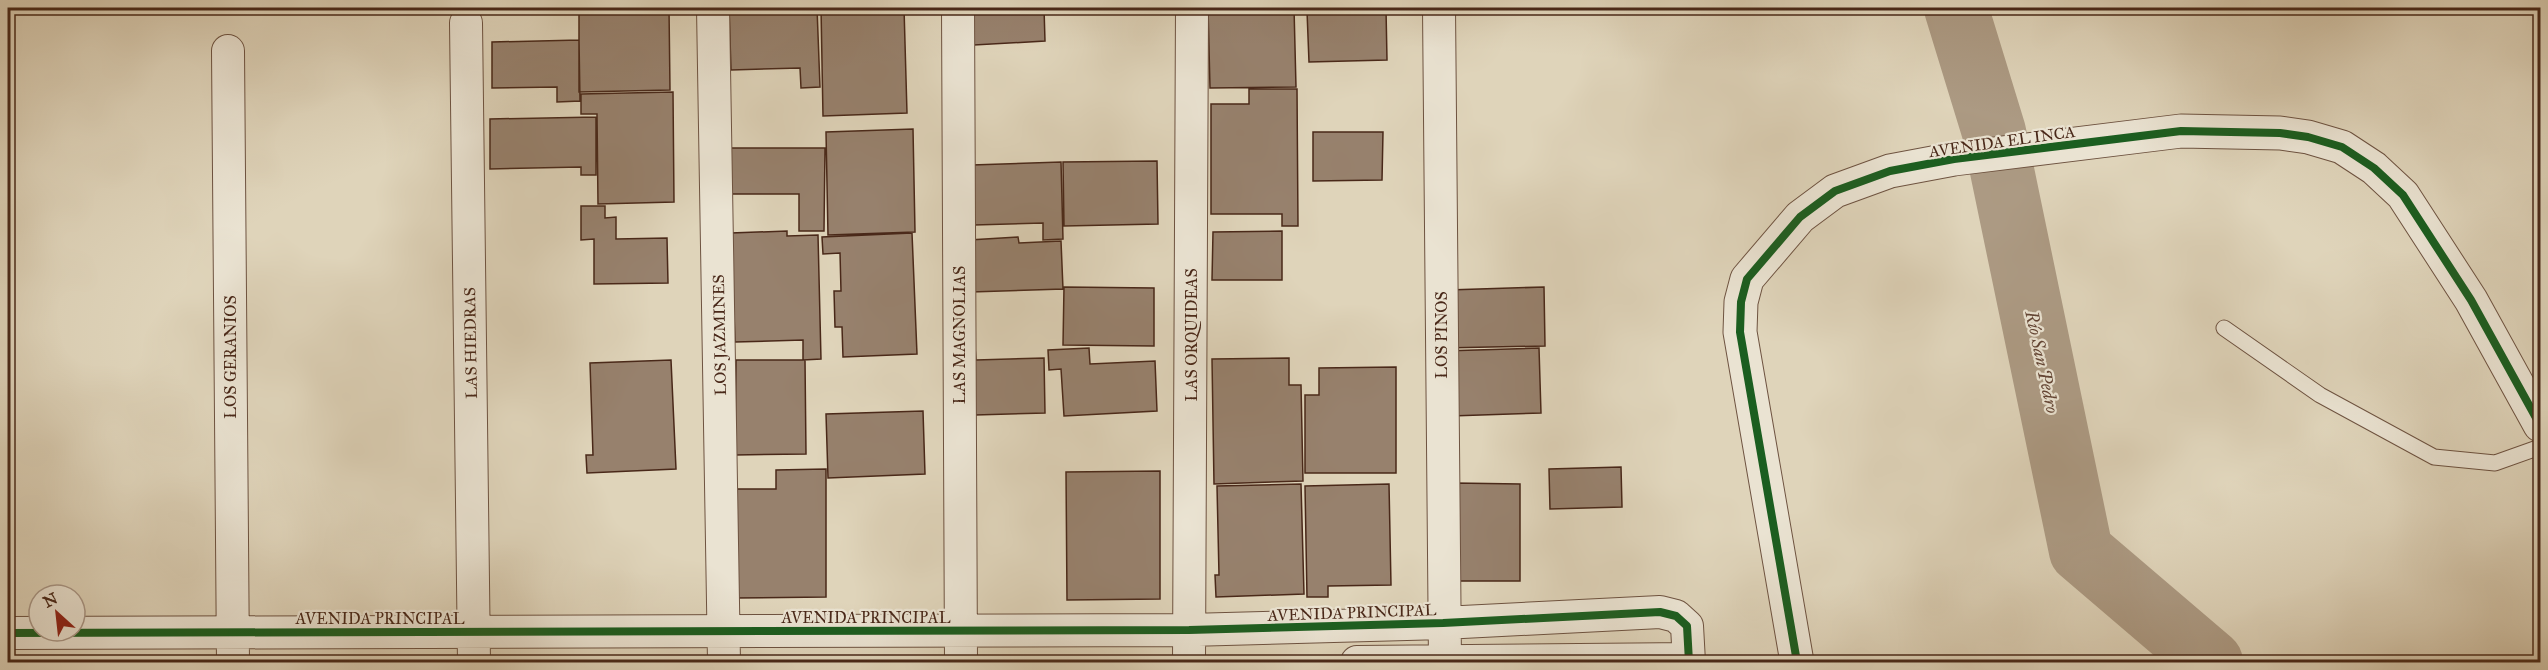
<svg xmlns="http://www.w3.org/2000/svg" width="2548" height="670" viewBox="0 0 2548 670" font-family="'IM FELL Great Primer',serif">
<style>
.lines{fill:none;stroke-linecap:round;stroke-linejoin:round}
.river{stroke:#ac9a83;stroke-width:64}
.building{fill:#97816d;stroke:#492819;stroke-width:1.5}
.service-casing{stroke:#6e5341;stroke-width:17}
.minor-casing{stroke:#6e5341;stroke-width:34}
.tertiary-casing{stroke:#6e5341;stroke-width:35}
.service{stroke:#eae3d2;stroke-width:15}
.minor{stroke:#eae3d2;stroke-width:32}
.tertiary{stroke:#eae3d2;stroke-width:33}
.cycleway-casing{stroke:#eae3d2;stroke-width:11}
.cycleway{stroke:#1b5e20;stroke-width:8}
.labels{text-anchor:middle;stroke-width:4.5;stroke-linejoin:round;paint-order:stroke}
.street-label{font-size:16px;fill:#492819;stroke:#eae3d2}
.water-label{font-size:18px;font-style:italic;fill:#624434;stroke:#eae3d2}
</style>
<rect width="100%" height="100%" fill="#dfd4ba"/>
<filter id="stains"><feTurbulence type="fractalNoise" baseFrequency=".00333" numOctaves="4"/><feColorMatrix values="0 0 0 0 .2 0 0 0 0 .09 0 0 0 0 .02 0 0 0 .5 -.17"/></filter>
<radialGradient id="worn" r=".72"><stop offset=".6" stop-color="#630" stop-opacity="0"/><stop offset="1" stop-color="#630" stop-opacity=".3"/></radialGradient>
<g class="lines">
<path class="river" d="M1956,8L1994,132L2081,551L2211,662"/>
</g>
<path class="building" d="M579,8H669L670,90L579,92Z
M729,8H817L820,87L801,88L800,68L731,70Z
M821,8H904L907,113L823,116Z
M972,8H1044L1045,41L974,45Z
M1208,8H1294L1296,87L1210,88Z
M1386,9L1387,60L1309,62L1307,11Z
M579,40L580,101L557,102V87L492,88V42Z
M1249,89H1297L1298,226H1282V214H1211V104H1249Z
M673,92L674,202L598,204L597,114H581V94Z
M596,117V175H581V167L490,169V119Z
M913,129L915,232L828,235L826,132Z
M1313,132H1383L1382,180L1313,181Z
M726,148H825L824,231H799V194H725Z
M1157,161L1158,224L1064,226L1063,162Z
M1061,162L1063,239L1043,240V223L974,225L972,165Z
M581,206H605V218L616,217V239L667,238L668,283L594,284V239L581,240Z
M787,231V236L818,235L821,359L803,360V340L735,342L731,233Z
M1282,231V280H1212L1213,232Z
M912,233L917,354L843,357L842,327H835L834,291H841L840,253L823,254L822,237Z
M1018,237L1019,243L1061,241L1063,289L971,292L969,240Z
M1064,287L1154,288V346L1063,345Z
M1544,287L1545,346L1443,348L1448,290Z
M975,347L976,360L1044,358L1045,413L975,415Z
M1089,348L1090,364L1155,361L1157,411L1064,416L1061,369L1049,370L1048,350Z
M1539,348L1541,413L1451,416L1443,351Z
M1289,358V385H1301L1303,481L1214,484L1212,359Z
M671,360L676,469L587,473L586,455H593L590,363Z
M736,360H805L806,454L735,455Z
M1396,367V473H1305V395H1319V368Z
M923,411L925,474L828,478L826,414Z
M1621,467L1622,507L1550,509L1549,469Z
M826,469V597L735,598V489H776V470Z
M1160,471V599L1067,600L1066,472Z
M1454,483L1520,484V581H1454Z
M1301,484L1304,594L1216,597L1215,575H1219L1217,486Z
M1389,484L1391,585L1328,586V597H1307L1305,486Z"/>
<g class="lines">
<g class="service-casing">
<path id="service" d="M2224,328L2320,395L2434,457L2495,463L2540,447"/>
</g>
<g class="minor-casing">
<path id="minor" d="M713,8L724,662
M958,8L961,662
M1439,8L1445,662
M466,23L474,662
M228,51L233,662
M8,633L1189,630L1443,623L1660,612L1676,616L1687,626L1689,662
M1189,662L1192,8
M1357,662L1689,659"/>
</g>
<g class="tertiary-casing">
<path id="tertiary" d="M1797,662L1740,332L1741,302L1747,279L1800,217L1835,191L1890,171L1954,159L2181,131L2280,133L2308,137L2342,147L2374,168L2403,195L2471,300L2540,425"/>
</g>
<use href="#service" class="service"/>
<use href="#minor" class="minor"/>
<use href="#tertiary" class="tertiary"/>
<g class="cycleway-casing">
<path id="cycleway" d="M8,633L1189,630L1443,623L1660,612L1676,616L1687,626L1689,662
M1797,662L1740,332L1741,302L1747,279L1800,217L1835,191L1890,171L1954,159L2181,131L2280,133L2308,137L2342,147L2374,168L2403,195L2471,300L2540,425"/>
</g>
<use href="#cycleway" class="cycleway"/>
</g>
<g class="labels">
<g class="street-label">
<text transform="translate(2002 141) rotate(-8)" y="6">AVENIDA EL INCA</text>
<text transform="translate(719 335) rotate(-91)" y="6">LOS JAZMINES</text>
<text transform="translate(959 335) rotate(-90)" y="6">LAS MAGNOLIAS</text>
<text transform="translate(1191 335) rotate(-90)" y="6">LAS ORQUIDEAS</text>
<text transform="translate(1441 335) rotate(-90)" y="6">LOS PINOS</text>
<text transform="translate(470 343) rotate(-91)" y="6">LAS HIEDRAS</text>
<text transform="translate(230 357) rotate(-90)" y="6">LOS GERANIOS</text>
<text transform="translate(1352 612) rotate(-2)" y="6">AVENIDA PRINCIPAL</text>
<text x="866" y="623">AVENIDA PRINCIPAL</text>
<text x="380" y="624">AVENIDA PRINCIPAL</text>
</g>
<g class="water-label">
<text transform="translate(2042 362) rotate(78)" y="6">Río San Pedro</text>
</g>
</g>
<rect width="2548" height="670" fill="none" stroke="#dfd4ba" stroke-width="30"/>
<rect x="9" y="9" width="2530" height="652" fill="none" stroke="#492819" stroke-width="3"/>
<rect x="15" y="15" width="2518" height="640" fill="none" stroke="#492819" stroke-width="1.5"/>
<g transform="translate(57 613) rotate(333)"><circle r="28" fill="#eae3d2" stroke="#aa9888" stroke-width="1.5"/>
<path d="M0-4.5L10 22L0 15L-10 22Z" fill="#8f2418"/>
<text y="-9" font-size="16" font-weight="bold" text-anchor="middle" fill="#492819">N</text>
</g>
<rect width="100%" height="100%" filter="url(#stains)"/>
<rect width="100%" height="100%" fill="url(#worn)"/>
</svg>
